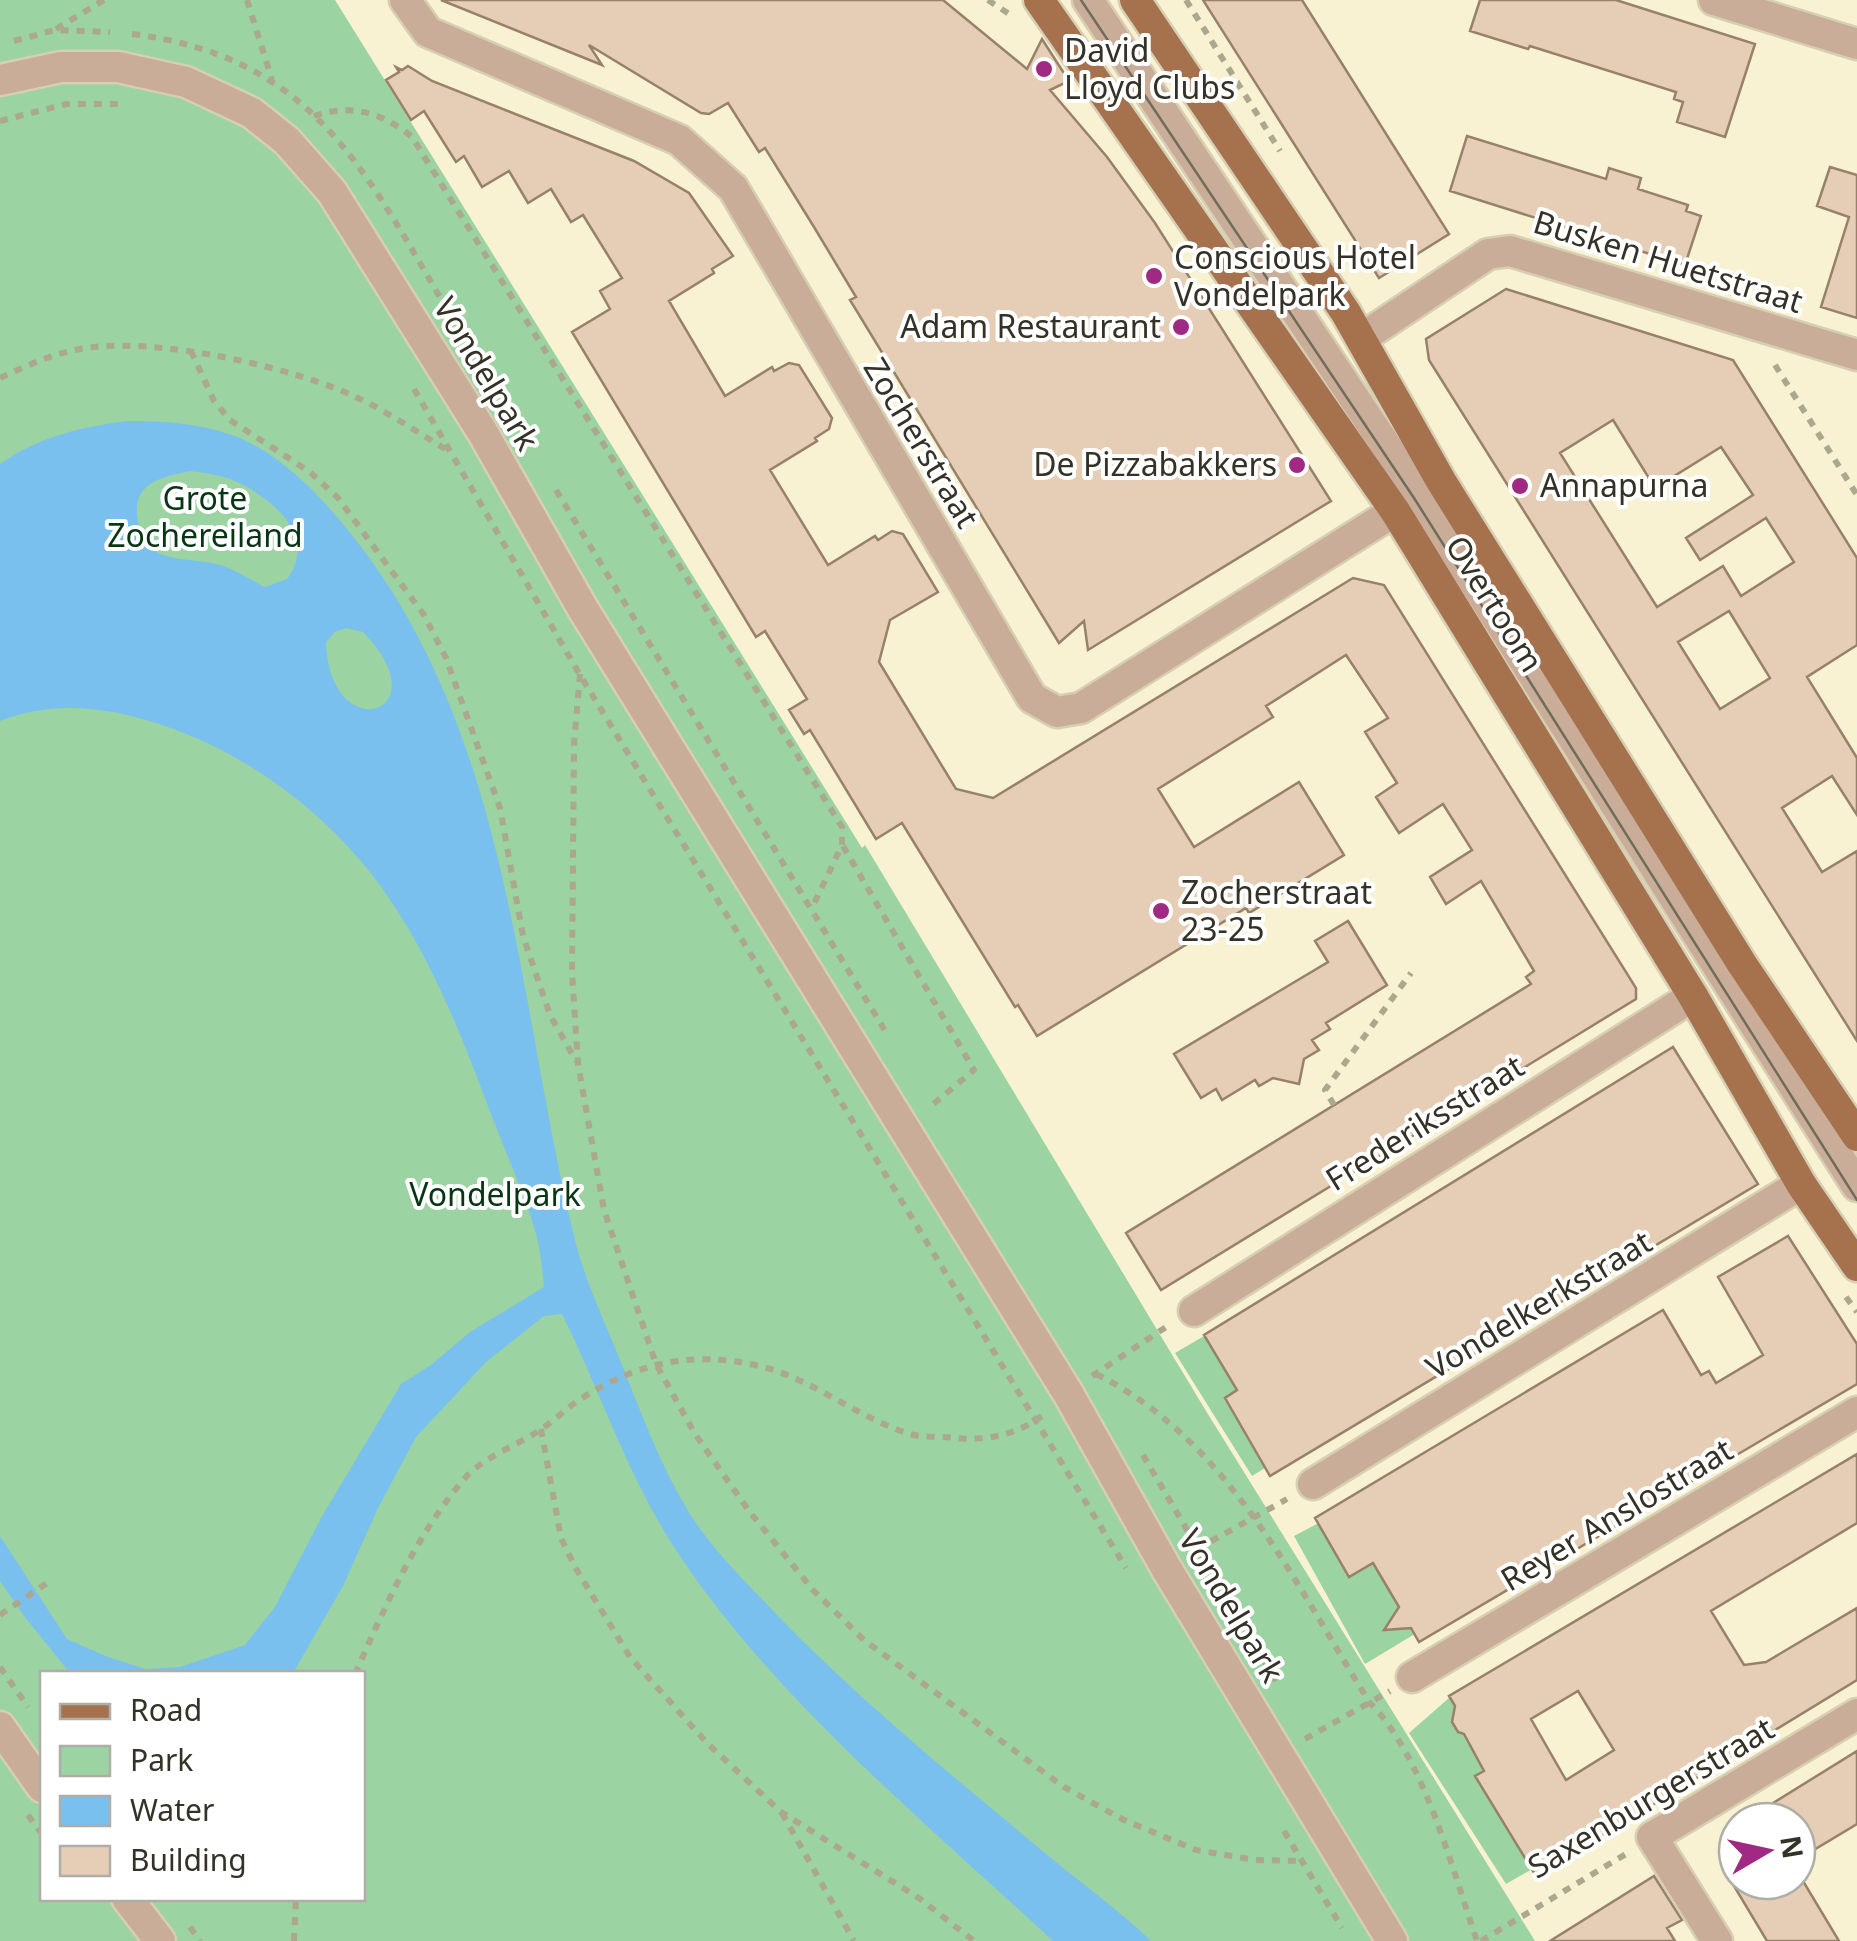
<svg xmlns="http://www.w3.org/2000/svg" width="1857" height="1941" viewBox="0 0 1857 1941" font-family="'Noto Sans',sans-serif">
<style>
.green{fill:#9bd3a2;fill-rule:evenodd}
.water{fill:#79c0ee;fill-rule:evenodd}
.building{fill:#e6ceb6;stroke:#97816b;stroke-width:2.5;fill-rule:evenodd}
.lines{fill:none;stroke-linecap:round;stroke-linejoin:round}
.minor-casing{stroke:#d6cfb3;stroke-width:35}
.major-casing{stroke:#d6cfb3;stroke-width:35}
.path{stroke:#aca78f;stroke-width:6;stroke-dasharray:8 8;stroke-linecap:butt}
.minor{stroke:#caad99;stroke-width:30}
.major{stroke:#a6724e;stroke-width:30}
.tram{stroke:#6f6c5a;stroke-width:2.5}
.poi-dot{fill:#a02a83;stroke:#fff;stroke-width:4}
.labels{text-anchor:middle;stroke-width:8;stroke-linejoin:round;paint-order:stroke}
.poi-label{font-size:32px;fill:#343226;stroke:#fff;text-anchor:start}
.street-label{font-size:32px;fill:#343226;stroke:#fff}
.park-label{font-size:32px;fill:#083614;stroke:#fff}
</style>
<rect width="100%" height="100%" fill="#f9f2d2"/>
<path class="green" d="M0,0H335L862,848L865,845L1206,1411L1535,1941H0ZM42,1674H362V1898H42Z
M1211,1332L1273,1463L1252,1476L1175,1353Z
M1332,1516L1377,1553L1423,1629L1365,1664L1294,1536Z
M1457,1691L1499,1762L1541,1864L1506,1884L1409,1733Z"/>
<path class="water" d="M127,421C163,421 197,423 232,435C279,452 321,496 351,534C510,732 516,995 573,1232C583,1276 603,1318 620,1360C640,1410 660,1465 688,1511C712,1550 746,1582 777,1615C860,1701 954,1777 1046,1854C1081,1883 1119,1910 1151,1941H1053C923,1820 771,1696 674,1547C627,1474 600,1391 562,1314L544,1316L486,1362L416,1437L378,1508L343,1586L293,1673H70L24,1616L0,1581V1536L67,1639L108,1657L145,1669L180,1667L245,1645L275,1607L321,1518L401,1384L431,1365L470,1332L544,1287C542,1270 541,1251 536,1234C525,1194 506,1154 491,1114C466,1047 438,975 400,915C347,828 258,757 162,725C107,707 55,700 0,721V464C39,437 80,427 127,421ZM190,471C206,473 222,475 237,482C274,499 318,538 287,579L265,587C251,580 236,570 220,565C192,557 166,564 144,543C126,493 142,480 190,471ZM346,628L363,632C444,715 329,749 326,642L335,632Z"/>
<path class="building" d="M441,0H943L1027,69L1042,39L1069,81L1050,90L1107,157L1155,223L1331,501L1088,650L1084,621L1059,643L850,300L856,297L814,227L765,148L759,152L728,103L709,114L701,113L589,45L602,65Z
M1203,0H1302L1449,234L1379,278Z
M1480,0H1616L1755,44L1725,137L1677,122L1683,102L1674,99L1676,92L1530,46L1528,49L1470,31Z
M408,66L432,81L634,161L689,193L733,256L712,269L714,273L669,301L725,396L772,367L774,371L789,363L799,365L832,418L829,429L815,438L817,441L770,470L828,565L875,536L878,540L892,531L903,534L938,592L890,620L879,662L956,789L993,798L1353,578L1384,585L1636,988V999L1161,1290L1126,1233L1531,984L1526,977L1534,971L1481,881L1446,904L1430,877L1472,850L1443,804L1399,833L1376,797L1397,783L1365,732L1388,718L1346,655L1266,706L1273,717L1158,789L1194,847L1299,782L1344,855L1249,913L1246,908L1037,1036L1018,1005L1015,1007L902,823L876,839L810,730L804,734L789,710L807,699L765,631L756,637L572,332L610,309L600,291L622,278L583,215L571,222L551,189L528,203L509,171L482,187L464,156L456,162L424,111L411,120L386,80L399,72L396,67L402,70Z
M1467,136L1606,179L1609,168L1641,178L1638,189L1688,205L1686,211L1701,216L1685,265L1450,191Z
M1830,167L1857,175V318L1821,307L1849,217L1817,206Z
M1506,289L1733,360L1857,558V645L1807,677L1857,758V815L1832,776L1782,808L1822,872L1857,851V1041L1429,360L1426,339ZM1613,420L1655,488L1721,447L1753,495L1686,538L1700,560L1766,518L1794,562L1741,596L1723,566L1657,607L1560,453ZM1729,611L1770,678L1720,709L1678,642Z
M1348,921L1387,985L1326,1023L1330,1029L1312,1040L1319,1050L1304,1059L1299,1084L1273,1078L1259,1086L1255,1080L1222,1100L1216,1089L1201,1098L1174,1054L1328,962L1315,941Z
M1673,1047L1758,1184L1270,1476L1225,1398L1237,1390L1204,1335Z
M1788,1236L1857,1344V1384L1419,1642L1411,1628L1384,1630L1399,1607L1373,1563L1349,1577L1315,1518L1663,1310L1701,1375L1709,1371L1716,1383L1763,1355L1718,1277Z
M1857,1454V1523L1711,1611L1744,1665L1766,1662L1857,1608V1680L1626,1821H1621L1622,1823L1536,1876L1475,1776L1484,1771L1464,1734L1458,1732L1452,1722L1455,1706L1449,1696ZM1578,1691L1614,1750L1566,1780L1531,1719Z
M1857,1751V1824L1797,1860V1821H1744Z
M1654,1876L1682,1920L1667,1928L1675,1941H1550Z
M1731,1881H1803L1839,1941H1767Z"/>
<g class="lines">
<g class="minor-casing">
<path id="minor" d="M405,0L428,32L679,140L733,188L1032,698L1057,712L1081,708L1395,511
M1088,0L1419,495L1857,1186
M1714,0L1857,44
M0,80L61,67H118L186,82L252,113L287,141L332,192L483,433L583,609L1069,1395L1166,1568L1392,1941
M1362,338L1488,254L1510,251L1857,355
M1194,1311L1693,996
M1313,1484L1801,1184
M1412,1677L1857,1412
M0,1727L42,1787
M127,1898L160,1941
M1717,1941L1652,1837L1857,1714"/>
</g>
<g class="major-casing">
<path id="major" d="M1039,0L1395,511L1693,996L1801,1184L1857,1266
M1135,0L1346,313L1441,481L1742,964L1857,1136"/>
</g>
<path class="path" d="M247,0L272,80
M988,0L1012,16
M1186,0L1280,151
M56,29L104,0
M132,34C307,56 360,161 441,299
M14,41L55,30L110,32
M314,116C351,103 383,113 412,137L842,827V845L812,908
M0,121L66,104H126
M191,351L214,401L230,420L310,472L338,498L424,615L446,658L500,808L523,936L550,1015L576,1061
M1775,365L1857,495
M0,378C30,364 61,350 94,347C165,339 298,368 362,400C391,414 419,433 447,450
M414,389L580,675L1126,1568
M556,490L887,1034
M580,674L574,745L572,972L578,1064L604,1210L656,1364L695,1434L749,1511L813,1590L864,1640L1064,1787L1124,1820L1196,1850L1255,1860L1304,1861
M843,846L974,1070L931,1106
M1334,1105L1325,1090L1411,973
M1846,1297L1857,1312
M1096,1374C1229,1440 1294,1583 1370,1703C1424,1757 1452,1869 1477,1941
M1092,1376L1169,1325
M541,1429L561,1538L575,1567L630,1657L707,1743L781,1812L919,1898L974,1941
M1143,1455L1276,1681
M1197,1549L1287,1499
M0,1615L47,1583
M0,1667L28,1707
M355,1674C386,1605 416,1534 466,1477C483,1458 515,1446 537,1432C552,1423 564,1410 579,1400C635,1363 693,1350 759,1366C814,1379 857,1418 910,1434C924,1438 941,1436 955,1438C990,1441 1020,1434 1047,1412
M1305,1739L1390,1691
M782,1813L854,1941
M28,1815L42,1834
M1284,1831L1342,1928
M190,1927L200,1941
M294,1941L296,1898
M1481,1941L1626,1854"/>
<use href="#minor" class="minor"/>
<use href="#major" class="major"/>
<path class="tram" d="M1081,0L1414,498L1857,1200"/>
</g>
<g class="poi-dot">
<circle cx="1044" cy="69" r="10"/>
<circle cx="1154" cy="276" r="10"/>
<circle cx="1181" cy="327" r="10"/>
<circle cx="1297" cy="465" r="10"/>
<circle cx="1520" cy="486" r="10"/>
<circle cx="1161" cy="911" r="10"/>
</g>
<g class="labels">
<g class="poi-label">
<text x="1064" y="62">David<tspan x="1064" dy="37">Lloyd Clubs</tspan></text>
<text x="1174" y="269">Conscious Hotel<tspan x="1174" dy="37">Vondelpark</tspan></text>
<text x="1161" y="338" text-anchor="end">Adam Restaurant</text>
<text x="1277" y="476" text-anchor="end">De Pizzabakkers</text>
<text x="1540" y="497">Annapurna</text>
<text x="1181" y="904">Zocherstraat<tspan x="1181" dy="37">23-25</tspan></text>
</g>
<g class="street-label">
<text transform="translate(1668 262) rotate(17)" y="11">Busken Huetstraat</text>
<text transform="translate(486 374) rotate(59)" y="11">Vondelpark</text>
<text transform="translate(921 443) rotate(59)" y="11">Zocherstraat</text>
<text transform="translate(1494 604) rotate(58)" y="11">Overtoom</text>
<text transform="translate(1425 1123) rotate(-32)" y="11">Frederiksstraat</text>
<text transform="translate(1539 1305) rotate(-31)" y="11">Vondelkerkstraat</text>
<text transform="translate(1617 1515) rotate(-31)" y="11">Reyer Anslostraat</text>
<text transform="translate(1231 1606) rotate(59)" y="11">Vondelpark</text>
<text transform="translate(1651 1798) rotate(-31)" y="11">Saxenburgerstraat</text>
</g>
<g class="park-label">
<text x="205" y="510">Grote<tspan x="205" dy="37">Zochereiland</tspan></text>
<text x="495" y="1206">Vondelpark</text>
</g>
</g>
<rect x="40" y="1671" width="325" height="230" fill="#ffffff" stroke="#aeada8" stroke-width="2.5"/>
<rect x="60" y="1704" width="50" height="15" fill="#a6724e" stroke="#aeada8" stroke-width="2.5"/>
<text x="130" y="1721" font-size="30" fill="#343226">Road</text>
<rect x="60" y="1746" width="50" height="30" fill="#9bd3a2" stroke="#aeada8" stroke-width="2.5"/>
<text x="130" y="1771" font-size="30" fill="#343226">Park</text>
<rect x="60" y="1796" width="50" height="30" fill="#79c0ee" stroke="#aeada8" stroke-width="2.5"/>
<text x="130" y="1821" font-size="30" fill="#343226">Water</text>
<rect x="60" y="1846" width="50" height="30" fill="#e6ceb6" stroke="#aeada8" stroke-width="2.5"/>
<text x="130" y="1871" font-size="30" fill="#343226">Building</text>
<g transform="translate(1767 1851) rotate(81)"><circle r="48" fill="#ffffff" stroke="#aeada8" stroke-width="2.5"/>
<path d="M0-8L18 38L0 25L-18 38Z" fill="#a02a83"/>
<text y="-15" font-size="28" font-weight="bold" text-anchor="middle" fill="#343226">N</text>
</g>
</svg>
